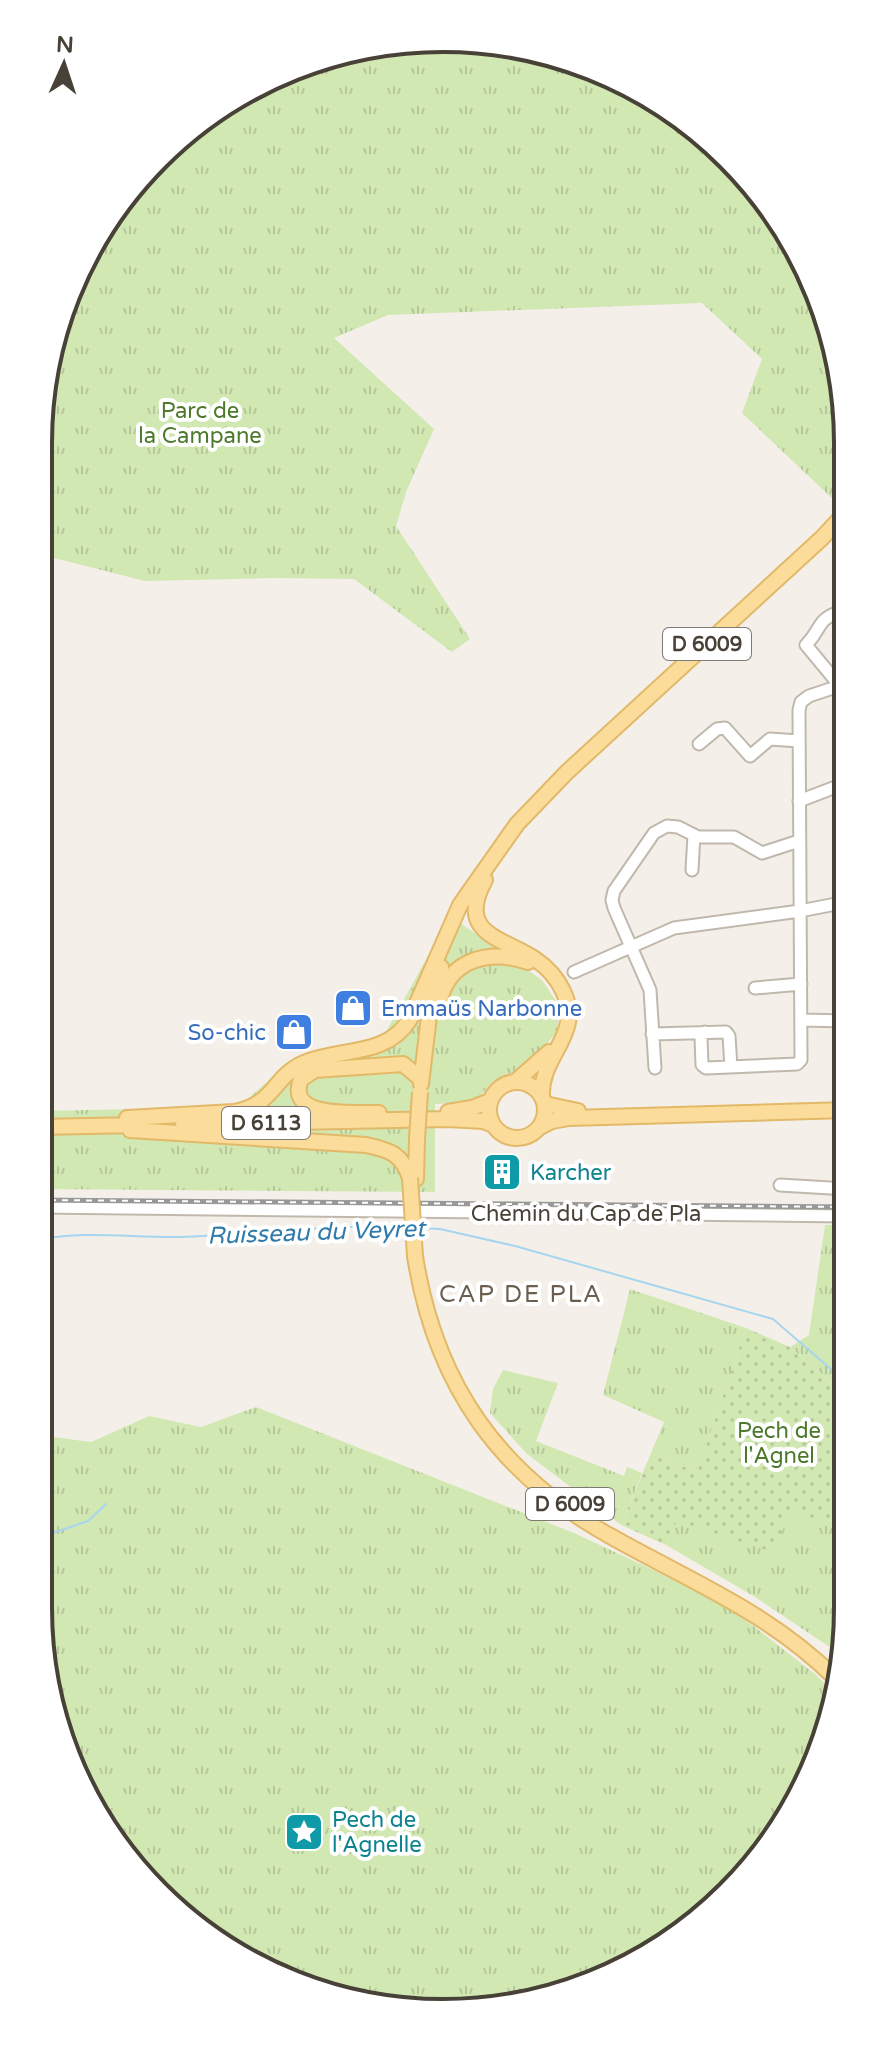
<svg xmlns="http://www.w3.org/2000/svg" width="886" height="2051" viewBox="0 0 886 2051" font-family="'Varela Round',sans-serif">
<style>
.grass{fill:url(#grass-tufts)}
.garden{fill:url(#garden-dots)}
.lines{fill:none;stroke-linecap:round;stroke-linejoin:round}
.stream{stroke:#a7d5ef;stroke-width:2}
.minor-casing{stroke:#c0b8ac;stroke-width:15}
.major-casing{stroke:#e2b969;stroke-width:18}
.minor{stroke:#fff;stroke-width:11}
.major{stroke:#fcdc9a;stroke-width:14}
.rail-casing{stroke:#989898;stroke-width:5}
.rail{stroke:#fff;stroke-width:2;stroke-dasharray:6;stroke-linecap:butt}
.major-bridge-casing{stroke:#e2b969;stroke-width:18;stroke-linecap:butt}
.major-bridge{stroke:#fcdc9a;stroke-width:14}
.labels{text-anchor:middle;stroke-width:8;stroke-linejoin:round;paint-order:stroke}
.shield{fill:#fff;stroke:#7f7a73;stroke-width:2}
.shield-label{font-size:20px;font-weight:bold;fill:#484137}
.park-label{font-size:22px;fill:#4c792b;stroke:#fff}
.shop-label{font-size:22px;fill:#366cbe;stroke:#fff;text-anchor:start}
.culture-label{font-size:22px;fill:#0d838f;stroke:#fff;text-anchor:start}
.street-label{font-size:22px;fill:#484137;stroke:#fff}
.water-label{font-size:24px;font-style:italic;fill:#307bab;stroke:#fff}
.neighbourhood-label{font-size:24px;letter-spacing:2px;fill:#6b5e4f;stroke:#fff}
.rim{fill:none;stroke:#484137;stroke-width:4}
</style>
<defs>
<pattern id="grass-tufts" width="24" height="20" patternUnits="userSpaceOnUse" patternTransform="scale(2)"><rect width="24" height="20" fill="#d2e8b3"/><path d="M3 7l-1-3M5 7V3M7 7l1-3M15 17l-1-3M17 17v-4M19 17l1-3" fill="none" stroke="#b6c89b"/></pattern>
<pattern id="garden-dots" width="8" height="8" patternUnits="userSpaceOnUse" patternTransform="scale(2)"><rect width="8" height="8" fill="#d2e8b3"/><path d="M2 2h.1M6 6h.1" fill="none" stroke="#b6c89b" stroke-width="1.8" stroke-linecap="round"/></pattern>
</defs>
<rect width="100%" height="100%" fill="#f4f0e9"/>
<path class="grass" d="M417,39L574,60L668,107L748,176L817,288L844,390L845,496L838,504L742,413L762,359L702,303L388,315L334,338L434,429L406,492L396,526L470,639L452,652L354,579L272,578L145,581L38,554V443L60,312L139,176L264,80Z
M450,916L542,980L560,1007L557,1031L526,1071L506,1074L491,1083L481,1096L461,1103L435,1104V1192L38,1189V1111L239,1107L292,1059L382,1039Z
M825,1225H847V1396L790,1347L809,1335Z
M630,1289L746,1328L697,1472L651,1453L664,1422L603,1395Z
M503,1370L558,1383L536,1441L624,1476L627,1467L642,1473L621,1525L527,1454L490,1413L493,1389Z
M256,1407L574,1533L724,1603L815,1674L834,1693L826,1739L748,1875L645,1959L522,2005H364L241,1959L138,1875L60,1739L38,1608V1435L91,1442L149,1416L201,1427Z
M848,1467V1608L840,1654L755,1597L666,1545L677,1521L789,1512L831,1522Z"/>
<path class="garden" d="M746,1328L790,1347L847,1396L848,1467L831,1523L789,1512L775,1553L677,1521L666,1545L621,1525L651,1453L697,1472Z"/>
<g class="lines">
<path class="stream" d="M418,1228L440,1229L515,1246L773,1319L847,1383
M38,1240C84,1230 133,1238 179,1237C255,1235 332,1224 408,1227
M38,1538L88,1521L106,1504"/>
<g class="minor-casing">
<path id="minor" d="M840,686L806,645C825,625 814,620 845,610
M699,744L717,729L725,728L750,756L770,739L799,741
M799,801L846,783
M692,870L694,835
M574,972L674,928L800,911L846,902
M755,988L801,984
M803,1020L846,1021
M705,1032L701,1037L702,1065L706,1068L797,1064L801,1060L799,710L801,702L809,696L845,684
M652,1034L726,1032L729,1036L731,1067
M655,1068L650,990L614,908L612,900L614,891L654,833L667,826L678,827L698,837H734L762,853L799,841
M780,1185L847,1189
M38,1207L847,1216"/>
</g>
<g class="major-casing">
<path id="major" d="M485,880C455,934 503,938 535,959C547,967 557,978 563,991C584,1035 540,1055 542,1096
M441,996C453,957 492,950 528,962
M489 1110a28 28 0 1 1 56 0a28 28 0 1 1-56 0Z
M515,1082L549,1052
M421,1084L429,1016L441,967
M545,1104L578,1111
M448,1112L472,1108L490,1101
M379,1113C356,1112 285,1120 301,1079L315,1070L403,1064L421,1079
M127,1118L234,1112C276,1104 272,1077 304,1063C341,1047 386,1058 410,1019L460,905L517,824L567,772L822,538L845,513
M183,1124L448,1119L483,1121L493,1125
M38,1127L138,1125
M540,1127L552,1121L569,1118L847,1110
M130,1130L366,1145C390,1150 402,1154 410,1178
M416,1179L417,1139
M415,1256C435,1384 499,1475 612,1537C692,1582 770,1613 836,1679"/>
</g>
<use href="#minor" class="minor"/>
<use href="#major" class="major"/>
<g class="rail-casing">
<path id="rail" d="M38,1200L847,1207"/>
</g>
<use href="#rail" class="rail"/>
<g class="major-bridge-casing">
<path id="major-bridge" d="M417,1139L420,1092
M410,1178L415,1256"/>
</g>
<use href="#major-bridge" class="major-bridge"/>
</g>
<defs>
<g id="shop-square" transform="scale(2)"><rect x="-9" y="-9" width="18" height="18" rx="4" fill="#3f7fe0" stroke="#fff"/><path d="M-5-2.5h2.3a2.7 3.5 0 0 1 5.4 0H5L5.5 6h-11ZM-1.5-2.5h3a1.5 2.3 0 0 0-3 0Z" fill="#fff"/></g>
<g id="building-square" transform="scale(2)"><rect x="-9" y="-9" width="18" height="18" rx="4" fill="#0f9aa8" stroke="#fff"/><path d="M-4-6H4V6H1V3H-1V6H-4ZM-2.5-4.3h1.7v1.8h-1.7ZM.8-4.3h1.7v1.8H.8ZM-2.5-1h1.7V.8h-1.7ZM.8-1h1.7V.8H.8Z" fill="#fff"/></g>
<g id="sight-square" transform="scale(2)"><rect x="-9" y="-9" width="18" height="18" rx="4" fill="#0f9aa8" stroke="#fff"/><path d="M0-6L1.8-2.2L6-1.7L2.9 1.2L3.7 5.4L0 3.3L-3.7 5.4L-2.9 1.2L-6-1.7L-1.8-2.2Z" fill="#fff"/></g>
</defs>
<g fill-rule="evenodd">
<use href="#shop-square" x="353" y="1008"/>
<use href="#shop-square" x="294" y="1032"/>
<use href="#building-square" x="502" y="1172"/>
<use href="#sight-square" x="304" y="1832"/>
</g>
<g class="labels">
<g class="shield">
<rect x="663" y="628" width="88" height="32" rx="6"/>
<rect x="222" y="1107" width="88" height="32" rx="6"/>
<rect x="526" y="1488" width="88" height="32" rx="6"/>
</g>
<g class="shield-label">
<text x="707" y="651">D 6009</text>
<text x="266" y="1130">D 6113</text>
<text x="570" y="1511">D 6009</text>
</g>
<g class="park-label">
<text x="200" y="418">Parc de<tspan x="200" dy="25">la Campane</tspan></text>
<text x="779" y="1438">Pech de<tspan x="779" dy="25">l'Agnel</tspan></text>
</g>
<g class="shop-label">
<text x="381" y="1016">Emmaüs Narbonne</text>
<text x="266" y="1040" text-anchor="end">So-chic</text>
</g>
<g class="culture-label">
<text x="530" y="1180">Karcher</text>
<text x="332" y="1827">Pech de<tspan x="332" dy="25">l'Agnelle</tspan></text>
</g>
<g class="street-label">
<text x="586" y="1221">Chemin du Cap de Pla</text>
</g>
<g class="water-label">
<text transform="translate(316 1232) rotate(-2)" y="8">Ruisseau du Veyret</text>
</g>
<g class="neighbourhood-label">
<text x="521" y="1302">CAP DE PLA</text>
</g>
</g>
<path d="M0 0H886V2051H0ZM443 52H443A391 391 0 0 1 834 443V1608A391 391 0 0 1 443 1999H443A391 391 0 0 1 52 1608V443A391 391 0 0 1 443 52Z" fill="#fff" fill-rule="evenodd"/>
<path class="rim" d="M443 52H443A391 391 0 0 1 834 443V1608A391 391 0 0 1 443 1999H443A391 391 0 0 1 52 1608V443A391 391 0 0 1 443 52Z"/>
<g transform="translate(64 64) rotate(3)" stroke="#ffffff" stroke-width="6" paint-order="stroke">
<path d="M0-6L14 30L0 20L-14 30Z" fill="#484137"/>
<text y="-12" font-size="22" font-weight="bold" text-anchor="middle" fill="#484137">N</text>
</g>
</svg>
